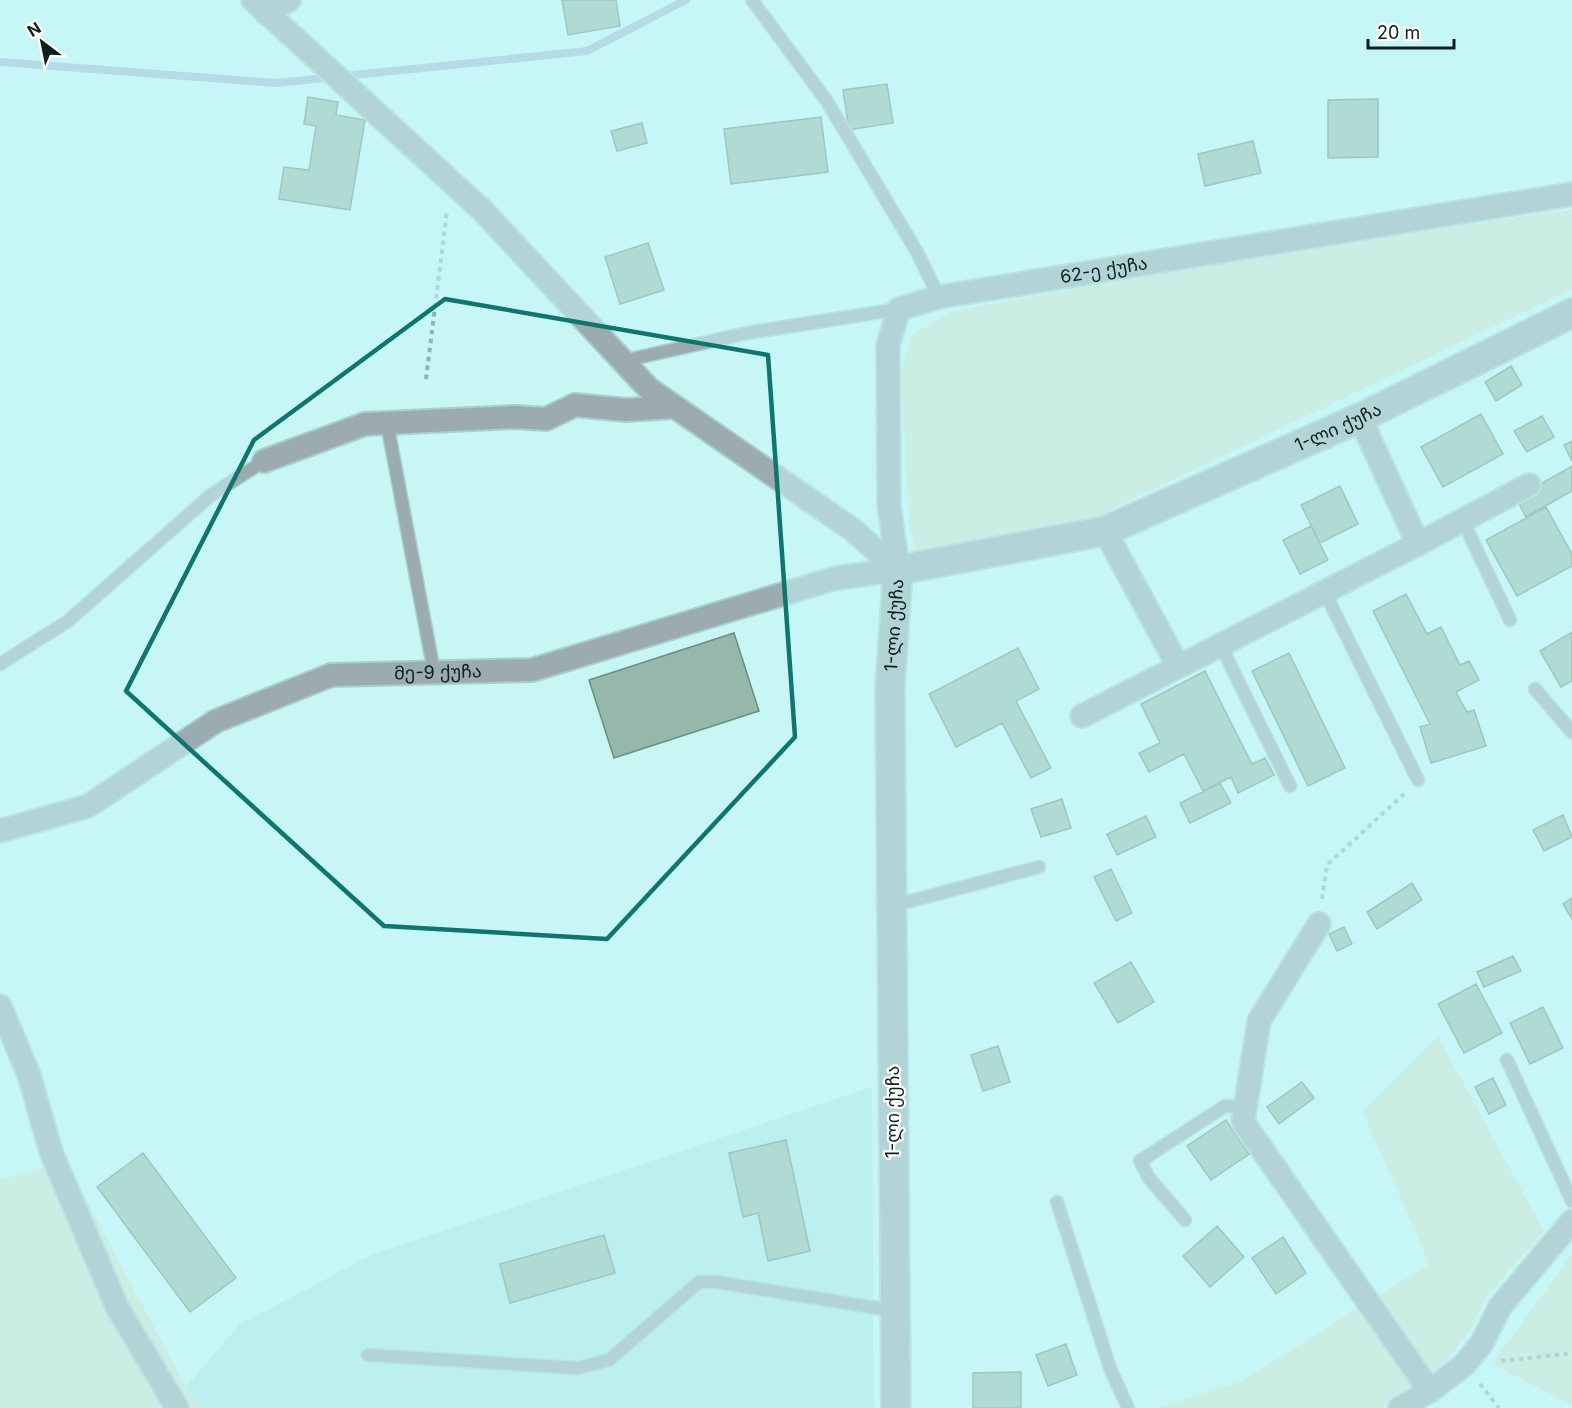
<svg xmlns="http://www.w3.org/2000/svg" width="1572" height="1408" viewBox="0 0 1572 1408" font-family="Inter,'Noto Sans Georgian',sans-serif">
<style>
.built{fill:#b0e8e7}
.green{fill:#cfe5cf}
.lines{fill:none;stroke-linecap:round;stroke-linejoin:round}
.stream{stroke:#a1bbd1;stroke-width:8}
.building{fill:#95b8ab;stroke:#699081;stroke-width:1.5}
.service-casing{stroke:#a6cfce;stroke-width:15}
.minor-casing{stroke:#a6cfce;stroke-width:26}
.tertiary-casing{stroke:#a6cfce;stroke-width:32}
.path{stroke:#8db3b2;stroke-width:4;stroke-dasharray:4.5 4.5;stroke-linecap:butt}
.service{stroke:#9babb0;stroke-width:12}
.minor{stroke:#9babb0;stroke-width:22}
.tertiary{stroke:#9babb0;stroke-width:28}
.marked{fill:none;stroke:#0f766e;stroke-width:4.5;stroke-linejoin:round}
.labels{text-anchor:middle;stroke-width:4.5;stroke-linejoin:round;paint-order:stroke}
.street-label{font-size:18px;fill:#0d1f1e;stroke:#fff}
</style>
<rect width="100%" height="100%" fill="#c7f6f5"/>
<path class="built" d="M872,1087L874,1408H202L186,1387L239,1325L373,1254Z"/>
<path class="green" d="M1572,209V289L1091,519L918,555L910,529L901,372L912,335L952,311L1229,261Z
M1438,1036L1544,1231L1486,1298L1470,1331L1449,1358L1411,1392L1382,1408H1158L1243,1380L1429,1264L1363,1112Z
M66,1161L186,1387L202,1408H0V1180Z
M1572,1254V1405L1492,1364Z"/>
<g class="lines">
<path class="stream" d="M0,62L276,83L587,51L686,0"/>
</g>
<path class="building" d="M562,0H616L620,26L568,35Z
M887,84L893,123L849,130L843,90Z
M308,97L338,102L336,115L365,120L350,210L279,199L284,167L309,170L316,126L304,124Z
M1378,99V157L1328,158V100Z
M821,117L828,172L731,184L724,129Z
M642,123L647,143L617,151L611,131Z
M1253,141L1261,173L1205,186L1198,154Z
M648,243L664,290L620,304L605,257Z
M1511,366L1522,385L1496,401L1485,382Z
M1481,414L1503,454L1443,487L1421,447Z
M1542,416L1554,437L1527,452L1514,431Z
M1572,441V461L1564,445Z
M1572,466V491L1526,517L1516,498Z
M1340,486L1358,524L1320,543L1301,505Z
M1546,507L1572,554V566L1517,596L1486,540Z
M1311,526L1328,560L1300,574L1283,540Z
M1406,594L1427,634L1441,627L1460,665L1469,661L1479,680L1456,692L1467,712L1474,710L1486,746L1431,763L1420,727L1430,724L1373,611Z
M1572,632V681L1561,687L1540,651Z
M734,633L759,711L614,758L589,680Z
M1018,648L1039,689L1016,701L1051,768L1031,778L1002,723L956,747L929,694Z
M1289,653L1345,768L1308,786L1252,671Z
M1205,671L1252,764L1265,758L1274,775L1238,793L1231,777L1203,791L1184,754L1149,772L1139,753L1160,743L1141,704Z
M1220,783L1231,803L1190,823L1180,803Z
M1062,799L1071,828L1041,837L1031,809Z
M1563,815L1572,837L1544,851L1533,830Z
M1146,816L1156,837L1117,855L1107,834Z
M1111,869L1132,913L1116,921L1094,877Z
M1412,883L1422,900L1377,929L1367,912Z
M1572,898V919L1563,904Z
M1344,927L1352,944L1337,951L1329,934Z
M1513,956L1521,971L1484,987L1477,972Z
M1131,962L1154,1002L1118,1023L1094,983Z
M1476,984L1502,1033L1464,1053L1438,1004Z
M1543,1007L1563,1048L1530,1064L1510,1023Z
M998,1046L1010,1082L983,1091L971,1055Z
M1493,1078L1506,1105L1489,1114L1475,1087Z
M1302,1082L1314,1098L1279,1124L1267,1107Z
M1226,1120L1249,1154L1211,1180L1187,1146Z
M786,1140L810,1251L768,1261L758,1213L743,1217L729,1153Z
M143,1153L236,1278L190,1312L97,1187Z
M1217,1226L1244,1257L1210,1287L1183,1256Z
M604,1235L615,1273L510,1303L500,1264Z
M1283,1237L1306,1273L1276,1294L1252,1258Z
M1066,1344L1077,1375L1048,1386L1036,1355Z
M1021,1372V1408H973V1373Z"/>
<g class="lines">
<g class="service-casing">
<path id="service" d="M752,0L826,100L917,252L939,297
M623,361L747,333L899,309
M387,423L434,672
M1462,519L1510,620
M1324,591L1418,780
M1220,644L1290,786
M0,664L68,621L211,495L264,461
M1535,689L1572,732
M892,906L1039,867
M1507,1060L1572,1201
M1057,1202L1110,1368L1128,1408
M1185,1220L1149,1178L1140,1161L1225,1106L1246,1107
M368,1355L578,1368L609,1360L699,1282H716L895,1311"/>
</g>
<g class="minor-casing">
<g id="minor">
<path d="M253,0L482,210L649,389L853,530L898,570"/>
<path d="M266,13L289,0"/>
<path d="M1360,418L1418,544"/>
<path d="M264,461L365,424L515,417L546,419L575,405L626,410L673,407"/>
<path d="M1105,531L1178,666"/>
<path id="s1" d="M898,570L889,505L888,345L899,309L939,297L1572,194"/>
<path d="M1082,716L1418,544L1529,485"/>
<path id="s2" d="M0,831L88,806L216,721L331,675L532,670L836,578L898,570"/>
<path d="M1319,924L1259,1021L1243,1122L1430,1391"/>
<path d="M0,1006L29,1075L51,1152L117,1307L177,1408"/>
<path d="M1400,1408L1430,1391L1464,1365L1482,1343L1500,1307L1572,1221"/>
</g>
</g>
<g class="tertiary-casing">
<g id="tertiary">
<path id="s3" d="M896,1408L890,687L898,570L1105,531L1360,418L1572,313"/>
</g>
</g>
<path class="path" d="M426,379L447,211
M1322,899L1327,865L1404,794
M1501,1361L1572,1353
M1480,1384L1499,1408"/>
<use href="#service" class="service"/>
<use href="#minor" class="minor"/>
<use href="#tertiary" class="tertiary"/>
</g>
<path d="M0 0H1572V1408H0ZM445,299L768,355L795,737L607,939L384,926L126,691L254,440Z" fill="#c7f6f5" fill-opacity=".55" fill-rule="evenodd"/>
<path class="marked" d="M445,299L768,355L795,737L607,939L384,926L126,691L254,440Z"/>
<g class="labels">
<g class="street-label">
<text dy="6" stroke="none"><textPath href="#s1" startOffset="472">62-ე ქუჩა</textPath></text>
<text dy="6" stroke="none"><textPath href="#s3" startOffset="1304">1-ლი ქუჩა</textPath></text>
<text dy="6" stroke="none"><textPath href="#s3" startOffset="783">1-ლი ქუჩა</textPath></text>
<text dy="6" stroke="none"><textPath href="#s2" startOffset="476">მე-9 ქუჩა</textPath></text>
<text transform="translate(893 1112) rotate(-90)" y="6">1-ლი ქუჩა</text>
</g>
</g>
<g transform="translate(42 42) rotate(328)" stroke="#ffffff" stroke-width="4.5" paint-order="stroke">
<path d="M0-4.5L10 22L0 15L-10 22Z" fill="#0d1f1e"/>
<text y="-9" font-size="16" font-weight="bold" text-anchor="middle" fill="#0d1f1e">N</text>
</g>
<path d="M1368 39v9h86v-9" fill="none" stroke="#0d1f1e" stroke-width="3"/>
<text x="1377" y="39" font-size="18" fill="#0d1f1e" stroke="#ffffff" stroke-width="4.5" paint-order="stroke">20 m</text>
</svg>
